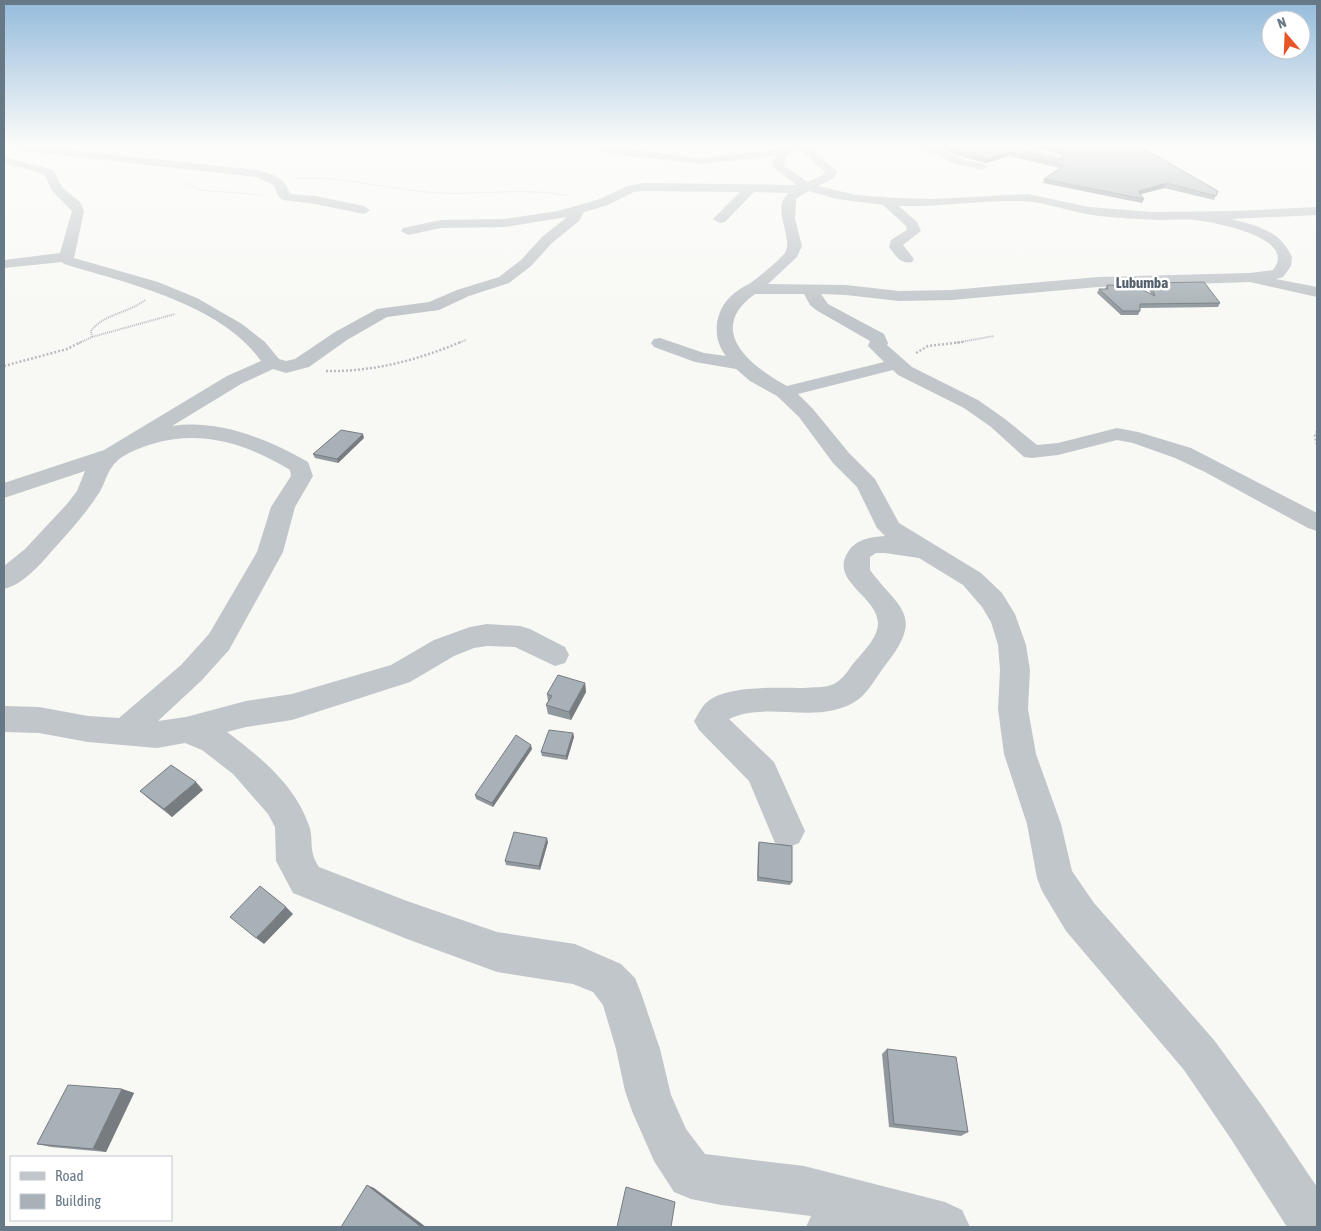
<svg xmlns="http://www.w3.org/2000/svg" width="1321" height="1231" font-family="'Asap Condensed',sans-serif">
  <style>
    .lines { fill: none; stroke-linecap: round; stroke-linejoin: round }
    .path-far2 { stroke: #b9bdc0; stroke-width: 1; stroke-dasharray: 1 1; stroke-linecap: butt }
    .path-far1 { stroke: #b9bdc0; stroke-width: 2; stroke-dasharray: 1 1; stroke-linecap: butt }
    .path { stroke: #b9bdc0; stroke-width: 2.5; stroke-dasharray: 2 2; stroke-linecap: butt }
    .minor { fill: #c1c6ca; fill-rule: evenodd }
    .wall { fill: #90989d }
    .shaded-wall { fill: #767c80 }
    .building { fill: #a8b1b7; stroke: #767c80 }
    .labels { text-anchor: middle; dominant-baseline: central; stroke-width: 5; stroke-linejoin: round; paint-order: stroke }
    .far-quarter-label { font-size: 15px; font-weight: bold; fill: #55616c; stroke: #fff }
  </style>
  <rect width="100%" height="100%" fill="#f8f8f5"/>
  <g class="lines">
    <g class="path-far2">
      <path d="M295,178C344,176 391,190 440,193C483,195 525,187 567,196"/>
      <path d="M190,182L188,185L200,190L263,195"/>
    </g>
    <g class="path-far1">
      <path d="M92,337L91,331C103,314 129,313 145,300"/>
      <path d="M79,343L92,337L175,314"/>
      <path d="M458,343L466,340"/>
      <path d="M955,343L994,336"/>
    </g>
    <g class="path">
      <path d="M916,353L928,346L963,342"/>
      <path d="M4,366L67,349L81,342"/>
      <path d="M326,371C374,372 417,360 461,342"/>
      <path d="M1317,431L1315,436L1317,445"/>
    </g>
    <g class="minor">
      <path d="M17,144L257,170C272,174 285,177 290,194L315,196L364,206L370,210L364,214L315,204L283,200L278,196L274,185L256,177L15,150L10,147L11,145Z"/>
      <path d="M591,144L701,158L782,149L790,144H805L837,171L834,178L818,186L856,195L897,198L934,199L1028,194L1089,207L1153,212L1235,211L1317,207V215L1230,219C1257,225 1280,231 1292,257L1291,266L1283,277L1276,279L1317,287V297L1250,282L1098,287L952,300L899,301L846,295L821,294L828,304L884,334L888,343L887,345L912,367L978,400L1005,419L1037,445L1058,443L1117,428L1138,432L1191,448L1317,513V531L1308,528L1205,472L1175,458L1133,443L1117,440L1058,455L1032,458L1024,457L991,427L964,408L898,375L893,370L798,394L813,409L849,453L875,479L899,523L981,573L1002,593L1015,614L1026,645L1030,670L1028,709L1036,754L1061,824L1072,871L1094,903L1214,1040L1263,1107L1317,1187V1227H1287L1231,1139L1184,1070L1066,931L1042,891L1037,878L1027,824L1004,754L998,709L1000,670L998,645L991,622L982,607L963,585L919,558L885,553H876L870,557V570C898,608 925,614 887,663C878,674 870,690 859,699C821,727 768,700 729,719L774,762L805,831L799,843L787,848L775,843L749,781L699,730L694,721C698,715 701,707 707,702C727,685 778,688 804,688C813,687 825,688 834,684C841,680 846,674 850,668C859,655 878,640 878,623C877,596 829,581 848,552C856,539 871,537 885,536L877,528L857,487L833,463L799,417L777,396L750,381L736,369L695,362L654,347L651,343L654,339L660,338L704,353L726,356C712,339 714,313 730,297C735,292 743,287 749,284C761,275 774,265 784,254C796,240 769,208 789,193L754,192L725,222L720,223L713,219L740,192L644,191L634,192L608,205L584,212L579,221L552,243L531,266L509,283L469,296L439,310L387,317L347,340L309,367L286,373L273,369L241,384L172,426C219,419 268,439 308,462L313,476L295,507L283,552L229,650L201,681L158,721L186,717L246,701L292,694L391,665L434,640L470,627L487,624L520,626L530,629L565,647L569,655L565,663L555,666L515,647L487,646L474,648L454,656L410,682L292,720L246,727L227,732C259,756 294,784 308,823C315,839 307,849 319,867L407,901L497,932L575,944L621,964L635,978L641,993L660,1049L671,1095L686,1129L705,1154L804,1166L945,1202L962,1210L970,1227H806L811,1216L721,1205L691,1199L674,1192L654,1161L632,1111L625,1091L616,1049L603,1005L593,992L573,984L497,972L407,939L293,893L276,861L275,827L268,814L233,774L202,750L185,743L157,748L88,742L39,733L4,732V706L39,707L88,716L119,718L181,665L209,634L257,552L271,507L291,476L290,470C247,444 202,429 152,444C140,448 128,452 118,460C105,472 106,484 97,496C84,516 67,534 51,552C39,566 22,585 4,589V566L25,549L67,504L77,491L85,471L4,498V483L104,450L227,376L261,361C221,304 127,283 64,264L62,262L4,268V260L60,253L72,211L53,192L44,174L4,163V157L53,170L62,187L80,202L84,211L74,258L158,282L197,298L242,324L265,342L279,359L286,361L295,359L335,332L377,309L429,302L457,290L499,277L521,260L542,237L567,217L505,227L441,228L408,235L401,231L403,228L441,220L505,219L558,211L600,199L627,186L644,183L797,185L775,169L772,163L776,156L701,164L614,154L591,148ZM798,148L825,172V174L808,182L784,166L786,157ZM808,191L837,199L883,205L906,226L907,230L891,240L889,247C895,255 901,265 912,262L914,259L903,245L921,231L917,222L899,206C940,207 980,200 1021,201C1048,202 1072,213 1099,216C1119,218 1139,219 1160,220C1171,220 1183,219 1194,220C1213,222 1299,237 1273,270L1249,273L1098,277L952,290L899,291L846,285L768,284L797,257L802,246L795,219L796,199ZM755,294H804L810,305L816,310L870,341L868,346L884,362L787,386C750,366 705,330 755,294Z"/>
      <path d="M908,144C933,144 937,149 958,158C967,161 977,162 986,165L988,167L982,170L950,162L938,155L909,146Z"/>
      <path d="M999,144H1016L1061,157L1063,159L1057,162L1000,146Z"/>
    </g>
  </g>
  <g class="wall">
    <path d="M928,144H1001L1058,160L1063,157L1062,155L1023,144H1136L1218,191L1214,200L1164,188L1141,194L1144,199L1142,203L1043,183L1044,179L1060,168L1008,156L986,163L959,156Z"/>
    <path d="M1150,283L1220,303L1218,307L1140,308V311L1138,315H1121L1097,293L1099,289H1105L1107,285L1151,294L1148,287Z"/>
    <path d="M364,438L338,463L315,458L313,454Z"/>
    <path d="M585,683L586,692L571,720L548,714L546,705L548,701L547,694Z"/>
    <path d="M573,733L574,737L567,760L542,756L541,752Z"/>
    <path d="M532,749L493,807L476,799L475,795Z"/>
    <path d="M203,790L172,817L149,799L140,791Z"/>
    <path d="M548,842L540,870L506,865L505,861Z"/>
    <path d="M759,842L792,882L790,885L757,881L758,846Z"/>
    <path d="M887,1049L968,1132L961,1136L889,1127L882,1054Z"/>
    <path d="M122,1089L134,1093L106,1152L51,1147L37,1144Z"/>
  </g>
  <g class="shaded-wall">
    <path d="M1009,152L1008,156L986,163L987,159Z"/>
    <path d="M1166,183L1164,188L1137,195L1138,191Z"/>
    <path d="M363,434L364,438L338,463L337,459Z"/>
    <path d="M585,683L586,692L571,720L569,712Z"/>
    <path d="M573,733L574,737L567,760L566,756Z"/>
    <path d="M531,745L532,749L493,807L492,803Z"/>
    <path d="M196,782L203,790L172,817L164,809Z"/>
    <path d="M547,838L548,842L540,870L539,866Z"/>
    <path d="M286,907L293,914L264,944L256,938Z"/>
    <path d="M122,1089L134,1093L106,1152L93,1149Z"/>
    <path d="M367,1185L374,1188L426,1227H419Z"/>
  </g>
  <g class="building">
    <path d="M939,144H1001L1058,160L1066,155L1063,151L1037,144H1136L1218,191L1216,196L1166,183L1138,191L1144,199L1044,179L1065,165L1009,152L987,159L960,152Z"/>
    <path d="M1204,282L1220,303L1140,304V311H1123L1099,289H1108L1107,285L1135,286L1155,296L1150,283Z"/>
    <path d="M341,430L363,434L337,459L313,454Z"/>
    <path d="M558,675L585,683L569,712L546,705L552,696L547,694Z"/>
    <path d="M549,730L573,733L566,756L541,752Z"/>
    <path d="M516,735L531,745L492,803L475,795Z"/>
    <path d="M171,765L196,782L164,809L140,791Z"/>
    <path d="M514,832L547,838L539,866L505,861Z"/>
    <path d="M759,842L792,846V882L758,877Z"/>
    <path d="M260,886L286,907L256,938L230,917Z"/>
    <path d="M887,1049L956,1057L968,1132L894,1124Z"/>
    <path d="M68,1085L122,1089L93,1149L37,1144Z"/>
    <path d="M367,1185L420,1226L419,1227H341Z"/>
    <path d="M626,1187L675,1202L671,1227H617Z"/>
  </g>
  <linearGradient id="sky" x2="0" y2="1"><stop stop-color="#95bbdc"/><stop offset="0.46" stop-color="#fcfcfa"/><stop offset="1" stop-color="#fcfcfa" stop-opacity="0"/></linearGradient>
  <rect width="1321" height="316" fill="url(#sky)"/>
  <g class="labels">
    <g class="far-quarter-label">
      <text x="1142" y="282">Lubumba</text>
    </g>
  </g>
  <rect width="1321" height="1231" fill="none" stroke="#677887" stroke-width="10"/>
  <rect x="10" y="1156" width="162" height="65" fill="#ffffff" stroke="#c2c9cf"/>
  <rect x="20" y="1172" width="25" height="8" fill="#c1c6ca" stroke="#c2c9cf"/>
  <text x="55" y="1181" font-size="15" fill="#677887">Road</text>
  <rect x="20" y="1194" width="25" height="15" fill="#a8b1b7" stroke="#c2c9cf"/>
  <text x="55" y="1206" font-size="15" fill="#677887">Building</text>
  <g transform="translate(1286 35) rotate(341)"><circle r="24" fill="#ffffff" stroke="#c2c9cf"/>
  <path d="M0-4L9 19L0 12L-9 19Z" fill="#e55528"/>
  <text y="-8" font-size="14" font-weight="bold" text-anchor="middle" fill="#677887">N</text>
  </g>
</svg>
